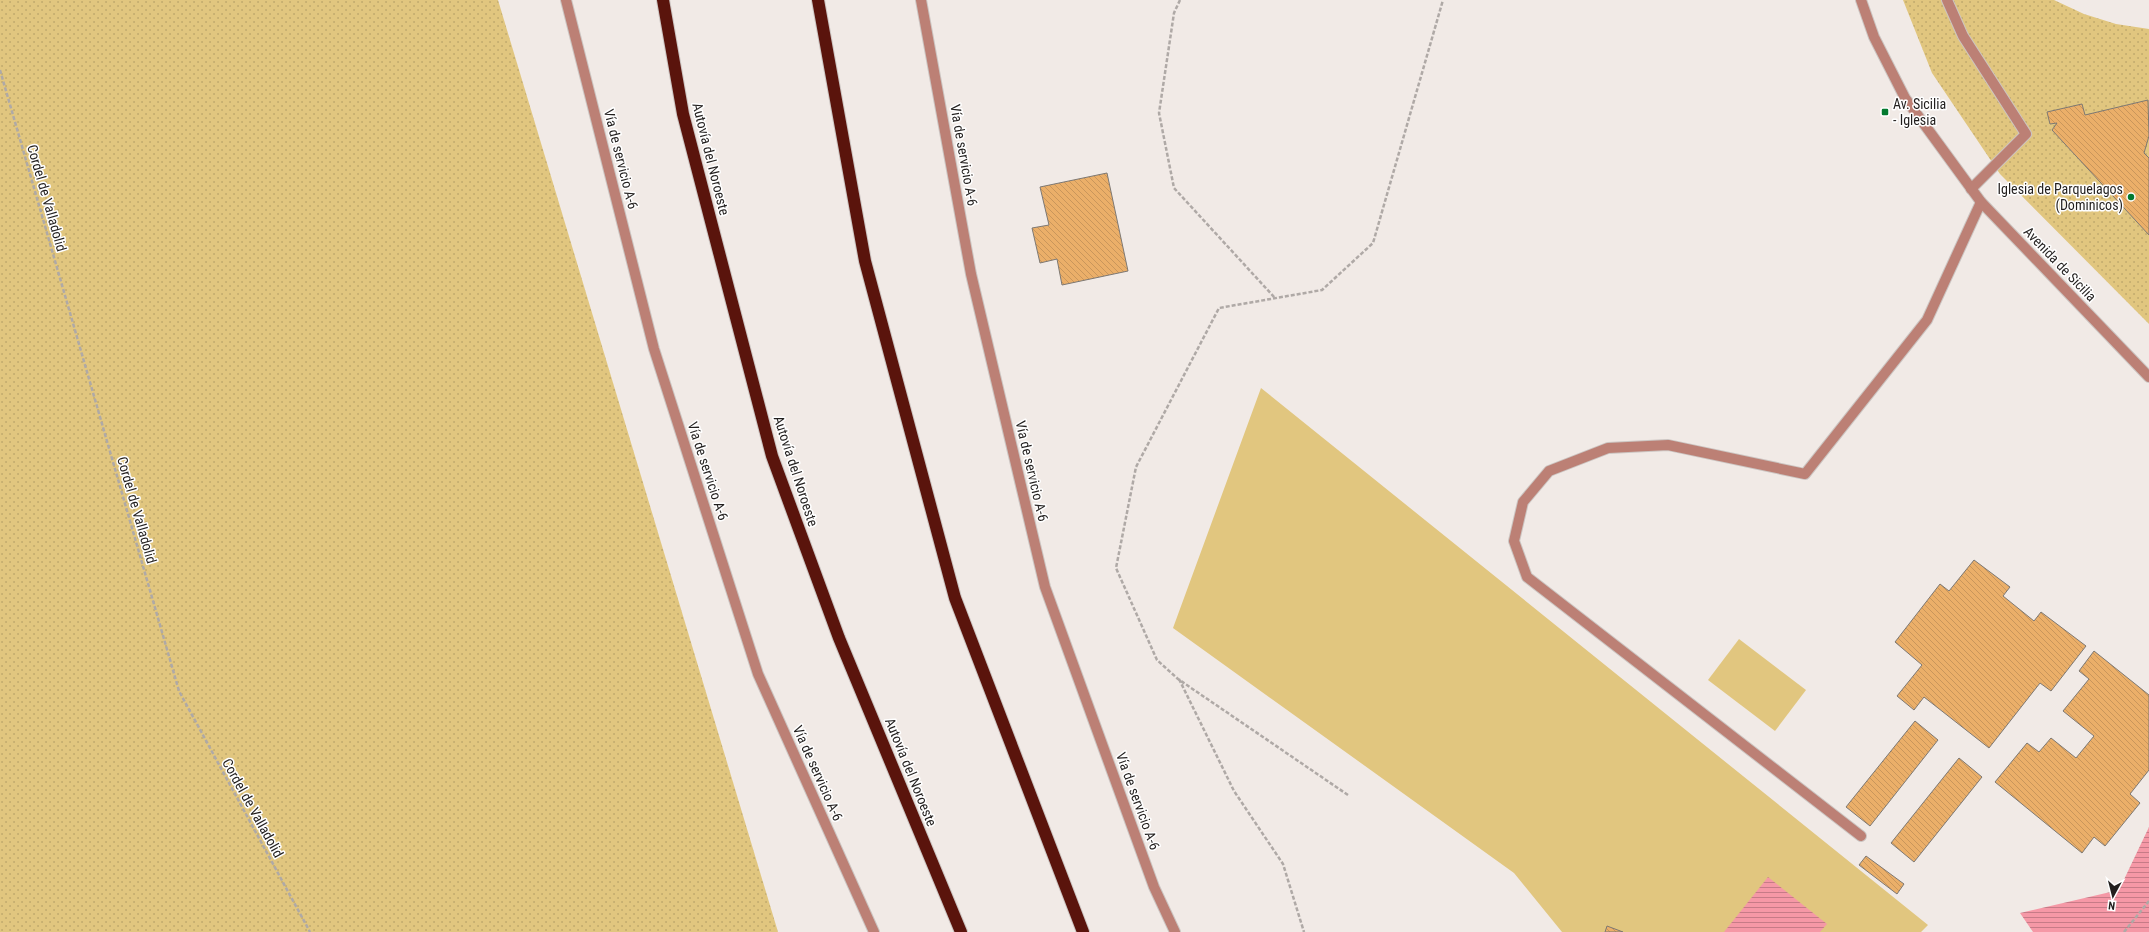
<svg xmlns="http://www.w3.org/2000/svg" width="2149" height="932" font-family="'Roboto Condensed',sans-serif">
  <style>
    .grass { fill: #e1c67f }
    .park { fill: url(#park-dots) }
    .water { fill: url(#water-rules) }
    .building { fill: url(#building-back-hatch); stroke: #7d7873 }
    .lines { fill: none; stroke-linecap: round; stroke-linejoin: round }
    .minor-casing { stroke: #ccc5c2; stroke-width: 12 }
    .highway-casing { stroke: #ccc5c2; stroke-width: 14 }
    .path { stroke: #afa9a6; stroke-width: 2.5; stroke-dasharray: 4 2; stroke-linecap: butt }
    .minor { stroke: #bc8075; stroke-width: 10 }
    .highway { stroke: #5a140c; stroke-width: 12 }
    .poi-dot { fill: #037a30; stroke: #fff; stroke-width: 1.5 }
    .labels { text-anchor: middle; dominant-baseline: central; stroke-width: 3; stroke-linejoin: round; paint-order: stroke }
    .poi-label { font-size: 14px; fill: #221f1e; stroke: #fff; text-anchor: start }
    .street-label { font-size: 14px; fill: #221f1e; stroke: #fff }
  </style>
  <defs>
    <pattern id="park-dots" width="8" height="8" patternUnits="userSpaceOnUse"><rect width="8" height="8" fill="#e1c67f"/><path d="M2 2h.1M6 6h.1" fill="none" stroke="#c1aa6d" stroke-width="1.8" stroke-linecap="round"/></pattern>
    <pattern id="water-rules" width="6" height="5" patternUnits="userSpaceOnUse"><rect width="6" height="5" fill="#f598a6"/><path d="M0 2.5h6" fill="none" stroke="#c67b87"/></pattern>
    <pattern id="building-back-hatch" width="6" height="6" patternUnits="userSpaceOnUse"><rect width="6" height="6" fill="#ebaf69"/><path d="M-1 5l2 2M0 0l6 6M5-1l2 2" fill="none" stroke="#c9965b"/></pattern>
  </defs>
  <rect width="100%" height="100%" fill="#f1eae6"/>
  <g class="grass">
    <path d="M1261,388L1928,925L1921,932H1562L1514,873L1173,628Z"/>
    <path d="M1739,639L1806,690L1775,731L1708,680Z"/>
  </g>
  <g class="park">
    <path d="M0,0H498L778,932H0Z"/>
    <path d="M1903,0H2054L2084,14L2116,24L2149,29V324L2000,174L1932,73Z"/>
  </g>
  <g class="water">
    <path d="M2149,827V932H2033L2020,913L2119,890Z"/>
    <path d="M1768,877L1827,924L1820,932H1724Z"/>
  </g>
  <g class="building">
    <path d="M2148,100L2149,136L2144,153L2149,158V235L2052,130L2057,123L2050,124L2047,112L2082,104L2085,115Z"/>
    <path d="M1107,173L1128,271L1062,285L1057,259L1040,263L1032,228L1049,225L1040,187Z"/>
    <path d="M1974,560L2010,587L2003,596L2034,621L2041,612L2086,646L2051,691L2040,683L1989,748L1924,697L1914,710L1897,696L1922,665L1895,642L1940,584L1949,591Z"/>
    <path d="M2094,651L2149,695V770L2130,794L2140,803L2105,846L2094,837L2082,853L1995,782L2027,743L2039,752L2051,738L2076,758L2094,736L2063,711L2089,679L2079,671Z"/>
    <path d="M1915,721L1938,740L1870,826L1846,807Z"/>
    <path d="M1959,758L1982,777L1914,862L1891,843Z"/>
    <path d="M1866,856L1904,884L1897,894L1859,865Z"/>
    <path d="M1607,926L1623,932H1605Z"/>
  </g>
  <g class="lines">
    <g class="minor-casing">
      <g id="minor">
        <path d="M566,0L654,349L758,674L874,932"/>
        <path d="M921,0L971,274L1045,587L1154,887L1175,932"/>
        <path d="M1861,0L1874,37L1905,98L1981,202L2149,377"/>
        <path d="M1947,0L1963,36L2026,134L1971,189"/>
        <path d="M1861,836L1527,577L1514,541L1523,502L1549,471L1608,448L1668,445L1805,474L1927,320L1981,202"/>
      </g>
    </g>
    <g class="highway-casing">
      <g id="highway">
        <path d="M663,0L683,114L772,456L839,638L961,932"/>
        <path d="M818,0L865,261L955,598L1083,932"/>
      </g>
    </g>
    <g class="path">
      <path d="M1180,0L1174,13L1159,113L1174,188L1275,298"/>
      <path d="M0,70L179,691L310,932"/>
      <path d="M1179,679L1234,791L1283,864L1304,932"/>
      <path d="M1348,795L1178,679L1157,660L1116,568L1136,467L1219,308L1322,290L1373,243L1443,0"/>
      <path d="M2124,932L2149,901"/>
    </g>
    <use href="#minor" class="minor"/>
    <use href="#highway" class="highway"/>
  </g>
  <g class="poi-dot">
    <rect x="1881" y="108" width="8" height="8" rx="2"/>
    <circle cx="2131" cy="197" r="4"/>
  </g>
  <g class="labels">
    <g class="poi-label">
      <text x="1893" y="104">Av. Sicilia<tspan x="1893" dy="16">- Iglesia</tspan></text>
      <text x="2123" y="189" text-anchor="end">Iglesia de Parquelagos<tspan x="2123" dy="16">(Dominicos)</tspan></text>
    </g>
    <g class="street-label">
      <text transform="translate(964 155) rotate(80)">Vía de servicio A-6</text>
      <text transform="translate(621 159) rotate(76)">Vía de servicio A-6</text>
      <text transform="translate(711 159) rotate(76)">Autovía del Noroeste</text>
      <text transform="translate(47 198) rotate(74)">Cordel de Valladolid</text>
      <text transform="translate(2060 264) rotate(46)">Avenida de Sicilia</text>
      <text transform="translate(708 471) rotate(72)">Vía de servicio A-6</text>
      <text transform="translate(796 471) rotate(72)">Autovía del Noroeste</text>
      <text transform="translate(1032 471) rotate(77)">Vía de servicio A-6</text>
      <text transform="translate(137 510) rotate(74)">Cordel de Valladolid</text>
      <text transform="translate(911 772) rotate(68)">Autovía del Noroeste</text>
      <text transform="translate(818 773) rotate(66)">Vía de servicio A-6</text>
      <text transform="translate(1138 801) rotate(70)">Vía de servicio A-6</text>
      <text transform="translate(253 808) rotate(61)">Cordel de Valladolid</text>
    </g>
  </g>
  <g transform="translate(2113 896) rotate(187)" stroke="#ffffff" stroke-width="3" paint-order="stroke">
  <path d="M0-3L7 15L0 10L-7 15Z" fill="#221f1e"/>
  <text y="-6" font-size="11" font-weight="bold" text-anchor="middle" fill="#221f1e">N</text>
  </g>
</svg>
